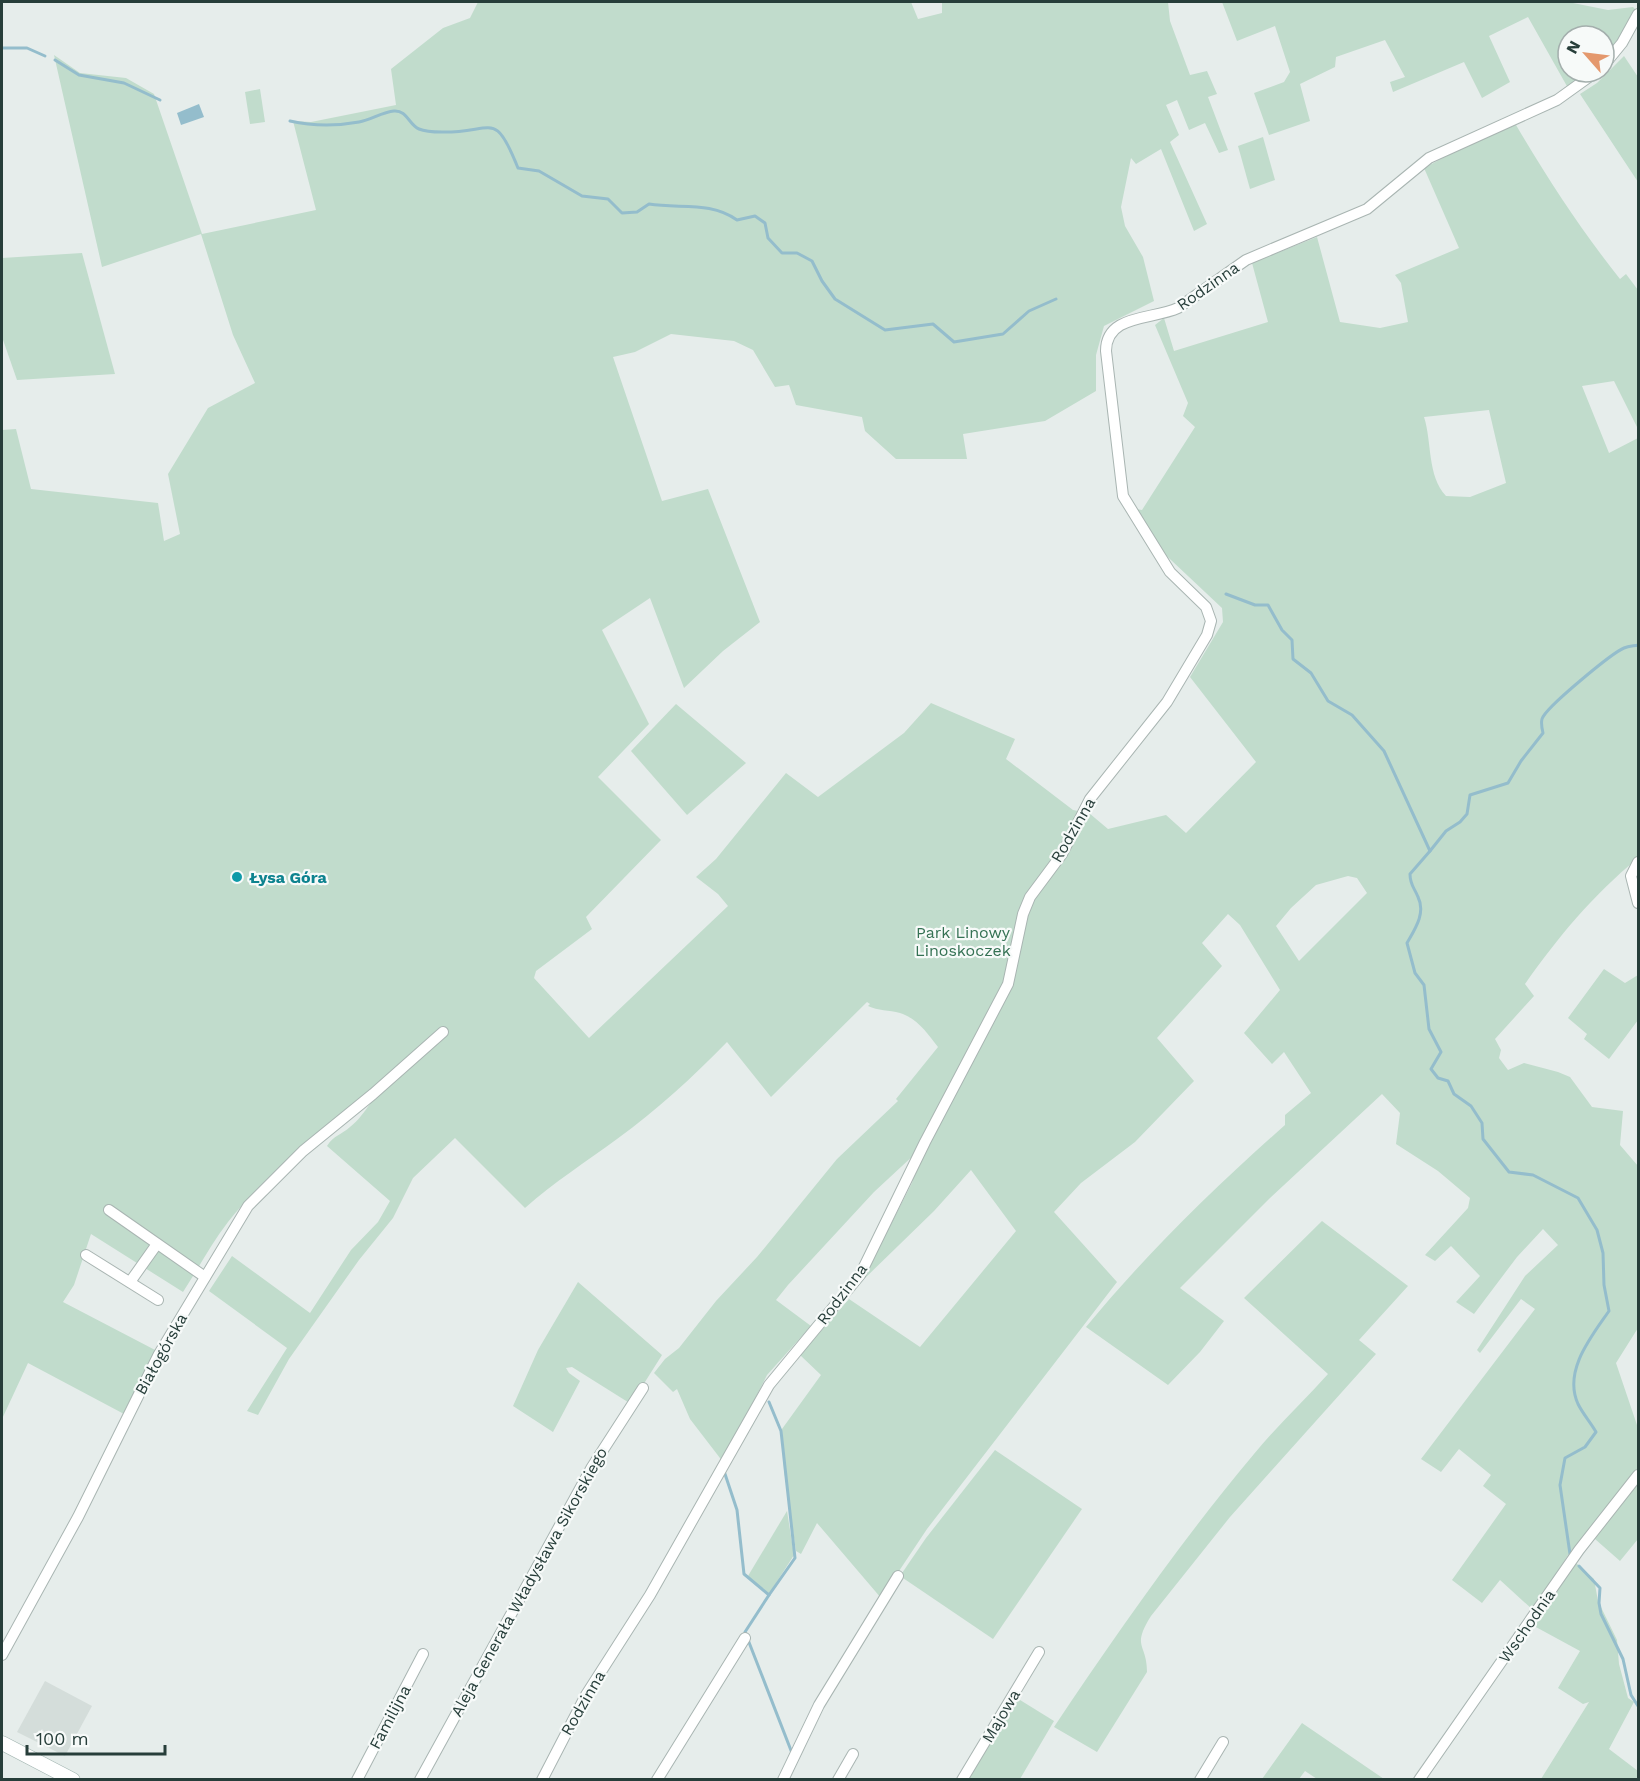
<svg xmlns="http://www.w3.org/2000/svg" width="1640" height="1781" font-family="'Work Sans',sans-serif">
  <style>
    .built { fill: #d4ddda }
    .green { fill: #c1dccc; fill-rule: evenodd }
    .water { fill: #94bdcc }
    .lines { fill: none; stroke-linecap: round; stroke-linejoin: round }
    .stream { stroke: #94bdcc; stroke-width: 3 }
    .street-casing { stroke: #a9b5b2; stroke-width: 12 }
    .secondary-casing { stroke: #a2b5b1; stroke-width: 15 }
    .street { stroke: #fff; stroke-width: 10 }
    .secondary { stroke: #fff; stroke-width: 14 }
    .culture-dot { fill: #0f9aa8; stroke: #f7faf9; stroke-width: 2 }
    .labels { text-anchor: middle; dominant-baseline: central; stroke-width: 4.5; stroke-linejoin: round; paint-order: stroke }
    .street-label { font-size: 16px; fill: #273e3a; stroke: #f7faf9 }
    .culture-label { font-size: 16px; font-weight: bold; fill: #0d838f; stroke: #f7faf9; text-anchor: start }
    .park-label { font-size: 16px; fill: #347153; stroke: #f7faf9 }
  </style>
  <rect width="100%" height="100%" fill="#e6edeb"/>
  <path class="built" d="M45,1681L92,1706L65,1756L17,1732Z"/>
  <g class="green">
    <path d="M478,2H911L918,19L942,13V2H1168L1170,21L1190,75L1207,71L1217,94L1208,97L1228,150L1219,153L1205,123L1189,130L1177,100L1166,105L1179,135L1170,142L1207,224L1194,231L1161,149L1136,164L1131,158L1121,207L1125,226L1143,257L1154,301L1104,326L1096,355V391L1045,421L963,434L967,459H896L865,431L862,417L796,405L789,385L775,387L753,350L734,341L671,334L635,352L613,357L662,501L708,489L760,622L723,651L684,688L650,598L602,630L649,724L598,777L661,840L586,917L592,929L536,971L534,978L589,1038L728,906L718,894L696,877L716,859L786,773L818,797L904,733L931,703L1015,739L1006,759L1073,810L1089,813L1108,829L1166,815L1186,833L1256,762L1190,677L1223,622L1222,608L1155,545L1136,509L1142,510L1195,427L1183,416L1188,403L1155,325L1164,318L1174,351L1268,322L1252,263L1317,237L1340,322L1380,328L1408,322L1401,283L1395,275L1459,248L1424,168L1473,142L1516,125C1548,179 1581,230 1620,279L1626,274L1638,290V429L1614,381L1582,386L1609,453L1638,438V858C1592,896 1559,936 1525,984L1534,996L1495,1039L1501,1050L1499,1058L1508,1070L1524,1063L1558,1072L1570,1077L1592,1107L1623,1111L1620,1145L1638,1166V1328L1616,1363L1638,1428V1468L1615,1497L1638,1480V1539L1620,1561L1587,1532L1568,1555L1533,1610L1500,1580L1482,1603L1452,1580L1506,1504L1483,1486L1491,1475L1459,1449L1441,1472L1421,1459L1535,1309L1521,1299L1480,1353L1477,1350L1525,1276L1558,1245L1543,1229L1517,1257L1474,1314L1456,1302L1480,1276L1451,1246L1435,1261L1425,1255L1468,1208L1470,1198L1438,1171L1396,1144L1400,1113L1382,1094L1270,1198L1180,1288L1224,1321L1200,1352L1168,1385L1086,1327C1147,1253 1214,1188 1285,1125V1115L1311,1093L1284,1052L1272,1064L1244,1033L1280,990L1240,925L1228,914L1202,943L1222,966L1157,1038L1194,1081L1135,1142L1081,1183L1054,1212L1117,1282L927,1529L881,1598L817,1523L801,1554L796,1551L784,1470L782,1429L821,1375L800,1355L849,1299L920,1347L1016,1231L971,1170L934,1211L862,1281L912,1183L915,1172L916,1153L874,1192L788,1285L776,1300L811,1326L767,1375L723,1462L690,1419L677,1389L673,1392L654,1373L665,1359L679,1348L716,1301L757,1257L837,1159L898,1101L896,1099L938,1047C927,1033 918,1019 900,1013C889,1010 878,1011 868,1006L870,1004L867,1002L771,1097L727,1042C693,1077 657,1110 617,1139C586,1162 554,1182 525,1208L455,1138L413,1178L393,1218L359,1260L289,1359L258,1415L247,1411L287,1348L209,1291L232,1256L310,1313L351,1250L378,1222L390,1201L327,1146C334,1135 341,1135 350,1127C358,1121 364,1112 370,1104L363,1098C314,1135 266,1174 228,1222C211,1244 198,1269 183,1292L91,1234L74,1285L63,1302L157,1351L124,1414L28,1363L2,1419V430L16,429L31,489L158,503L164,541L180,534L168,474L208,408L255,383L233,335L201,234L102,267L54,55L80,73L126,78L154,94L202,234L316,210L293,121L311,122L396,105L391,69L443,28L470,18ZM1489,410L1506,483L1470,497L1446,496C1427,476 1432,441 1424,417ZM1348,876L1357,878L1367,893L1299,961L1276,926L1291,908L1316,885Z"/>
    <path d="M1222,2H1568L1608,10L1633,7L1637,11L1604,59V36H1568V72H1591L1568,88L1528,17L1489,36L1510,82L1482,98L1464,62L1393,92L1390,82L1405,77L1385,40L1336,57L1335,67L1300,84L1310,121L1269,135L1254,93L1284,82L1290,72L1275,26L1237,41Z"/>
    <path d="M1624,56L1638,77V182L1580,94L1597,83Z"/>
    <path d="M260,89L265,122L250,124L245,92Z"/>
    <path d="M1263,137L1275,180L1250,189L1238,146Z"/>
    <path d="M82,253L115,374L17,380L2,337V258Z"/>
    <path d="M676,704L746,763L687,815L631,751Z"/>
    <path d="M1604,969L1625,983L1638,975V1020L1609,1059L1584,1039L1587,1034L1568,1018Z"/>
    <path d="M1322,1221L1408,1286L1359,1340L1376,1354L1230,1517L1151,1616C1131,1648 1147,1643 1147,1672L1097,1752L1054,1727C1117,1633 1181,1541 1254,1454C1277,1426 1304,1401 1328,1374L1244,1298Z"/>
    <path d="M578,1282L662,1355L631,1404L572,1367L566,1368L569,1373L580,1381L553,1432L513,1406L538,1350Z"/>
    <path d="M995,1450L1082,1509L993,1639L900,1576L926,1538Z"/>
    <path d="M787,1511L794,1555L769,1594L748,1576Z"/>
    <path d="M1576,1563L1594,1579L1598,1601L1617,1640L1619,1664L1628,1698L1634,1702L1609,1749L1638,1771V1779H1541L1589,1702L1583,1704L1558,1688L1580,1651L1534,1626Z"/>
    <path d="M1015,1697L1054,1721L1020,1779L965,1780Z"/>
    <path d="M1302,1723L1384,1779H1317L1305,1771L1299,1779H1262Z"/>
  </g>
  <path class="water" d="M199,104L204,117L181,125L177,113Z"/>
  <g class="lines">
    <g class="stream">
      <path d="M2,48H27L45,56"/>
      <path d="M55,60L79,75L124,83L160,100"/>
      <path d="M290,121C312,126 337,126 359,122C371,120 382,112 394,111C407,110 409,125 419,129C426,132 434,132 442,132C494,133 494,108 518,168L539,171L582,196L608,199L622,213L637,212L649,204C680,209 711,201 737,220L755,216L765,223L768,238L782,253H797L812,261L822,281L835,299L885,330L933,324L954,342L1003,334L1029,311L1056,299"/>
      <path d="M1226,594L1255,605H1268L1282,630L1292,640L1293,659L1311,673L1328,701L1352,715L1384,751L1430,851L1410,874C1410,885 1414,887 1418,897C1426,913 1415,929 1407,943L1415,973L1424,985L1429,1029L1441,1052L1431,1069L1438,1078L1448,1081L1454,1094L1471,1106L1482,1123L1483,1139L1509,1172L1533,1175L1578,1198L1597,1230L1603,1253L1604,1285L1609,1311C1591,1337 1563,1371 1578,1404C1583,1414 1591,1423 1596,1432L1585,1447L1565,1458L1560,1485L1570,1554"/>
      <path d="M1430,851L1446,831L1460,822L1467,814L1470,795L1508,783L1521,761L1543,733C1542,729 1541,723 1542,719C1545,708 1612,653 1624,648C1629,646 1634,646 1638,645"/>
      <path d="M724,1471L737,1510L744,1574L769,1595L745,1632L792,1753"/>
      <path d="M1579,1566L1600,1588L1599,1603L1601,1614L1623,1659L1631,1695L1638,1706"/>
      <path d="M769,1595L795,1558L781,1431L769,1402"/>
    </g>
    <g class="street-casing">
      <g id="street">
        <path d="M1604,65L1622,43L1638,14"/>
        <path d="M1638,862L1631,876L1638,903"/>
        <path d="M109,1210L205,1277"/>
        <path d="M86,1255L158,1300"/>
        <path d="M130,1282L157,1244"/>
        <path d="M2,1655L78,1517L159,1354L248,1206L303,1151L373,1094L443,1032"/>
        <path d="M357,1780L423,1654"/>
        <path d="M420,1780L592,1467L643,1388"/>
        <path d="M542,1780L586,1695L650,1595L769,1385L860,1275L925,1142L1008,984L1023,914L1030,897L1062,854L1090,799L1167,702L1207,635L1211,621L1206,607L1170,572L1123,496L1106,351C1106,314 1152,320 1178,308L1246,260L1367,209L1429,158L1557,100L1596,72"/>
        <path d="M657,1780L745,1638"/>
        <path d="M783,1780L819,1705L898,1576"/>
        <path d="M838,1780L853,1754"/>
        <path d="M962,1780L1039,1652"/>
        <path d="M1200,1780L1223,1742"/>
        <path d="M1419,1780L1579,1550L1638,1475"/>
      </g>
    </g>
    <g class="secondary-casing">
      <path id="secondary" d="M2,1743L73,1780"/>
    </g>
    <use href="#street" class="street"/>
    <use href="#secondary" class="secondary"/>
  </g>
  <circle class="culture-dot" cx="237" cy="877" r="6"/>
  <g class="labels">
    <g class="street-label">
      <text transform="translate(1208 286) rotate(-35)">Rodzinna</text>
      <text transform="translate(1073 830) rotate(-60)">Rodzinna</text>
      <text transform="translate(842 1294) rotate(-53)">Rodzinna</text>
      <text transform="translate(161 1354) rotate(-61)">Białogórska</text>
      <text transform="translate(529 1582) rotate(-61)">Aleja Generała Władysława Sikorskiego</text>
      <text transform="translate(1527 1626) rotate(-55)">Wschodnia</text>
      <text transform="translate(583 1703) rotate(-60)">Rodzinna</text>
      <text transform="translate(1001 1716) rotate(-59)">Majowa</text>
      <text transform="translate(390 1717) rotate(-62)">Familijna</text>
    </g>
    <g class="culture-label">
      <text x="249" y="877">Łysa Góra</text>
    </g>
    <g class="park-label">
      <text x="963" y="932">Park Linowy<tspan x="963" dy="18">Linoskoczek</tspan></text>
    </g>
  </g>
  <rect width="1640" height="1781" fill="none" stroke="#273e3a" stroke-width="6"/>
  <g transform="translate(1586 54) rotate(298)"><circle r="28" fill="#f7faf9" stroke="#a4afad" stroke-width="1.5"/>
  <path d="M0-4.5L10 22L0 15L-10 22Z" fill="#e4986d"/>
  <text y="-9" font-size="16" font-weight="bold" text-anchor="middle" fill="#273e3a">N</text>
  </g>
  <path d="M27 1745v9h138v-9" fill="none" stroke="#273e3a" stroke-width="3"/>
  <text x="36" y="1745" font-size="18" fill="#273e3a" stroke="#f7faf9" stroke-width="4.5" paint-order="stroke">100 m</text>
</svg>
